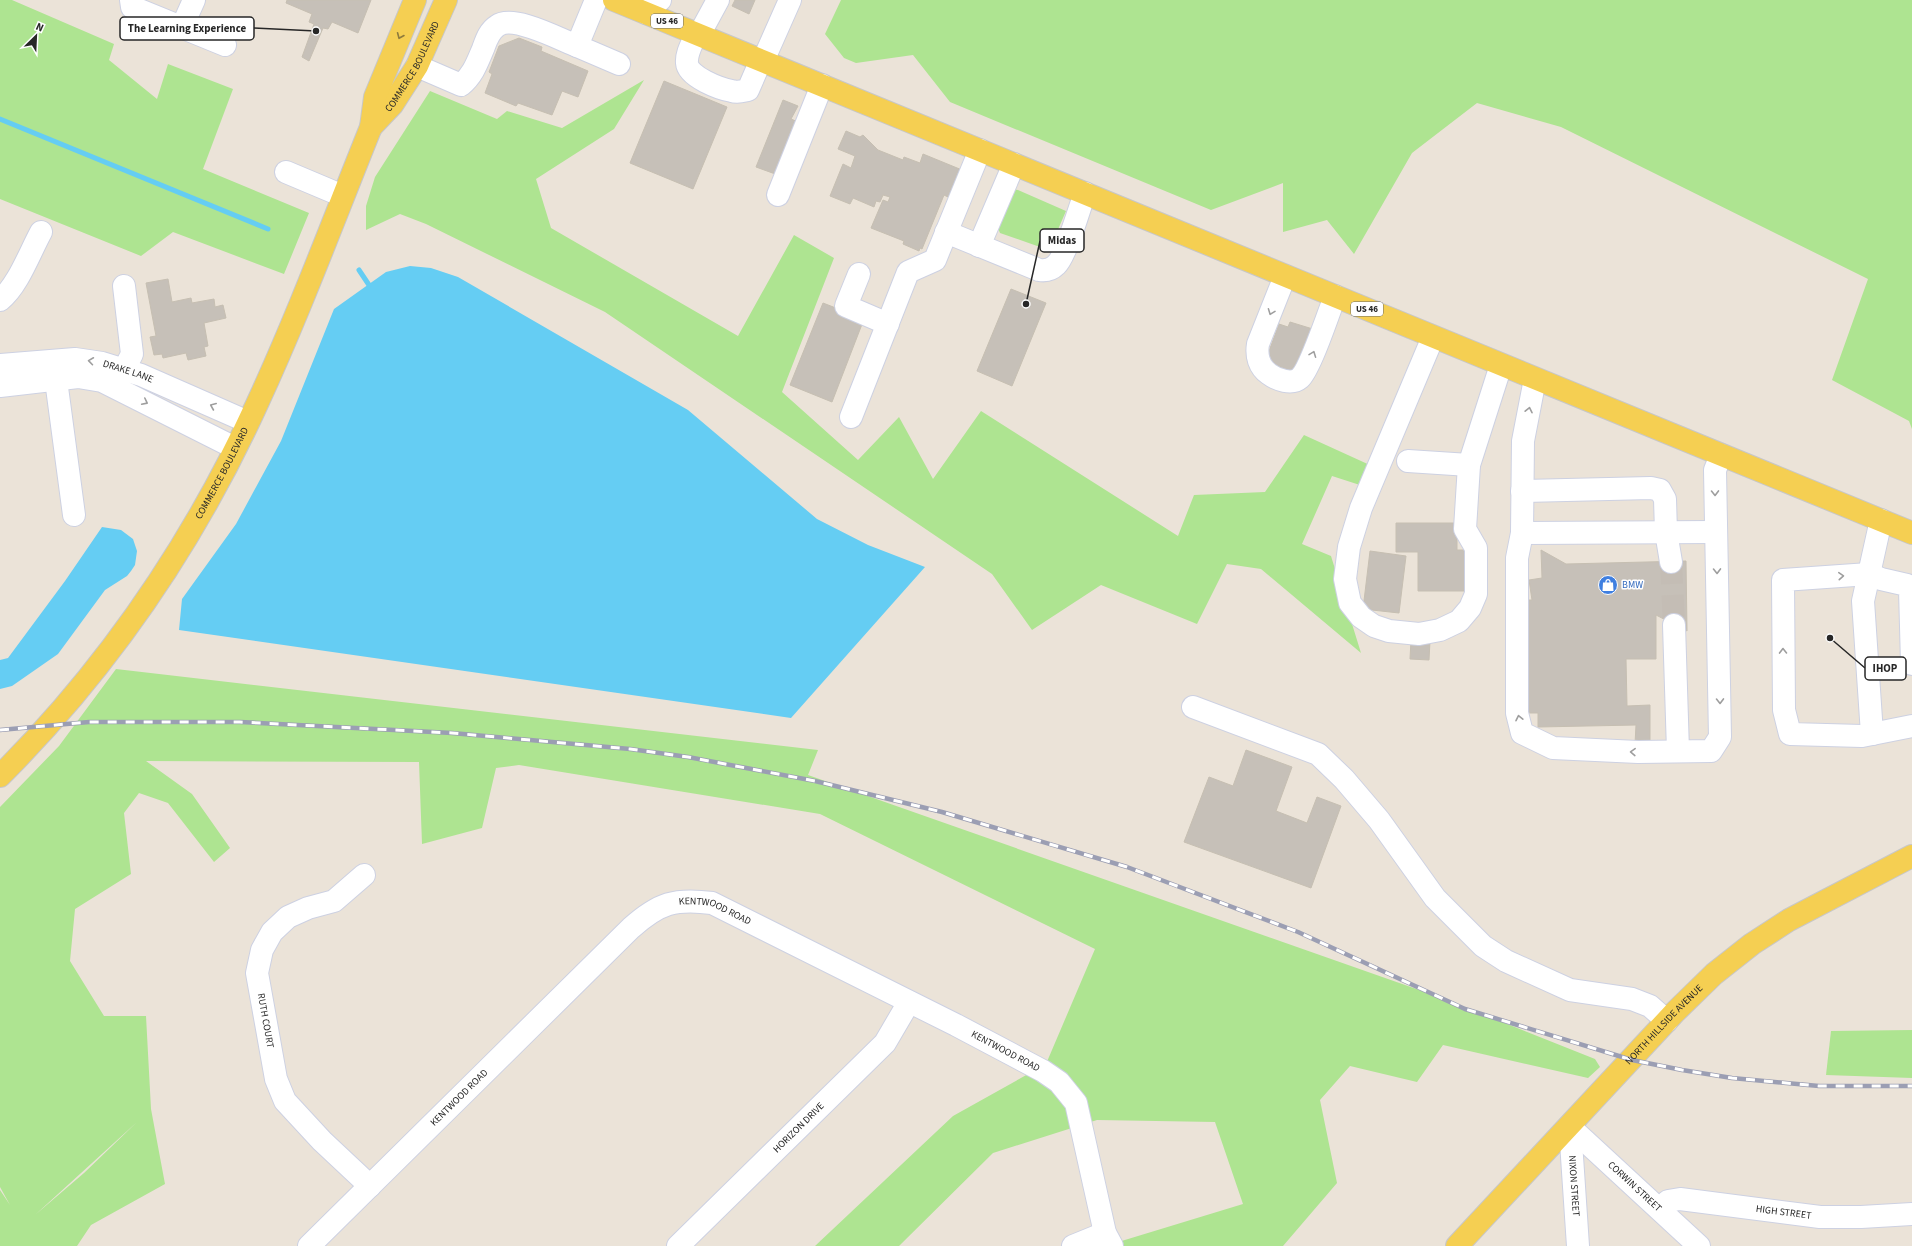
<svg xmlns="http://www.w3.org/2000/svg" width="1912" height="1246" font-family="'Source Sans 3',sans-serif">
  <style>
    .green { fill: #aee491; fill-rule: evenodd }
    .water { fill: #65cdf3 }
    .lines { fill: none; stroke-linecap: round; stroke-linejoin: round }
    .stream { stroke: #65cdf3; stroke-width: 5 }
    .building { fill: #c6c0b8; stroke: #c6bfb2 }
    .minor-tunnel { stroke: #c4bdb5; stroke-width: 22; stroke-dasharray: 22 11; stroke-linecap: butt }
    .minor-casing { stroke: #cdd1e2; stroke-width: 24 }
    .major-casing { stroke: #c7c7c7; stroke-width: 24 }
    .minor { stroke: #fff; stroke-width: 22 }
    .major { stroke: #f5cf52; stroke-width: 22 }
    .rail-casing { stroke: #9b9eb3; stroke-width: 4.5 }
    .rail { stroke: #fff; stroke-width: 3; stroke-dasharray: 9; stroke-linecap: butt }
    .oneway { stroke: #8e7b3c }
    .oneway2 { stroke: #9e9e9e }
    .labels { text-anchor: middle; dominant-baseline: central; stroke-width: 3; stroke-linejoin: round; paint-order: stroke }
    .shield { fill: #fff; stroke: #686868; stroke-width: 1 }
    .shield-label { font-size: 9px; font-weight: bold; fill: #272727 }
    .street-label { font-size: 10px; fill: #272727; stroke: #fff }
    .shop-label { font-size: 10px; fill: #366cbe; stroke: #fff; text-anchor: start }
    .leader { fill: none; stroke: #272727; stroke-width: 1.5 }
    .callout-dot { fill: #272727; stroke: #fff; stroke-width: 1.5 }
    .callout { fill: #fff; stroke: #272727; stroke-width: 1.5 }
    .callout-label { font-size: 11px; text-anchor: middle; font-weight: bold; fill: #272727 }
  </style>
  <rect width="100%" height="100%" fill="#ebe3d8"/>
  <g class="green">
    <path d="M0,0H12L114,44L109,60L157,99L168,64L233,89L203,169L309,213L284,274L173,232L141,256L0,199Z"/>
    <path d="M841,0H1912V429L1909,421L1832,380L1868,279L1561,127L1477,103L1412,153L1354,254L1327,220L1283,232V183L1211,210L950,102L913,55L856,63L844,58L825,34Z"/>
    <path d="M644,80L614,129L536,179L551,228L738,336L794,235L834,258L782,392L858,460L899,417L933,479L981,411L1178,536L1194,495L1265,492L1304,435L1372,466L1363,486L1332,476L1302,544L1331,556L1361,653L1261,569L1227,564L1197,624L1101,585L1032,630L992,574L605,312L426,224L400,214L366,230V206L375,177L430,91L497,119L507,111L562,128Z"/>
    <path d="M1011,189L1018,190L1066,211L1053,241H1045L1040,247L1000,233L997,226Z"/>
    <path d="M116,669L818,750L808,775L1442,998L1595,1059L1600,1067L1588,1078L1443,1045L1417,1082L1350,1066L1320,1100L1337,1183L1283,1246H1118L1115,1243L1243,1204L1215,1122L1097,1120L993,1153L899,1246H815L953,1116L1046,1064L1095,949L820,814L519,765L496,768L482,828L422,844L419,762L146,761L192,794L230,848L214,862L168,803L139,793L124,813L131,874L75,909L70,961L104,1016H146L151,1109L165,1184L91,1225L77,1246H0V1190L10,1205L0,1187V807L59,746ZM137,1122L84,1173L35,1215Z"/>
    <path d="M1912,1030V1078L1826,1075L1831,1031Z"/>
  </g>
  <g class="water">
    <path d="M410,266L431,268L458,277L688,410L817,519L868,545L925,567L791,718L179,630L182,599L236,524L281,441L334,309L386,272Z"/>
    <path d="M102,527L121,530L133,539L137,551L135,565L131,571L127,576L105,590L58,654L12,686L0,689V660L8,658L65,581Z"/>
  </g>
  <g class="lines">
    <g class="stream">
      <path d="M0,119L268,229"/>
      <path d="M359,270L369,285"/>
    </g>
  </g>
  <g class="building">
    <path d="M287,0H371L358,33L332,22L328,29L323,28L309,61L302,57L314,24L309,22L312,14L286,3Z"/>
    <path d="M735,0H755L749,14L732,6Z"/>
    <path d="M519,38L542,47L541,51L588,71L578,97L562,91L552,115L518,103L516,106L485,93L492,74L489,72L499,46Z"/>
    <path d="M664,81L727,107L693,189L630,163Z"/>
    <path d="M783,100L798,106L791,119L798,122L778,175L756,167Z"/>
    <path d="M846,131L860,137L863,135L878,150L903,160L904,157L920,163L923,154L962,170L950,198L944,195L922,249L920,248L919,251L903,244L904,241L871,228L883,200L888,202L890,197L883,195L880,202L876,201L874,207L853,198L850,204L830,196L843,164L851,168L855,156L838,149Z"/>
    <path d="M168,279L172,302L191,298L192,303L214,299L215,307L223,305L226,318L204,323L208,346L204,347L206,356L188,360L186,353L163,358L162,354L154,355L150,337L156,336L146,283Z"/>
    <path d="M1011,289L1046,303L1012,386L977,371Z"/>
    <path d="M823,303L864,319L832,402L790,385Z"/>
    <path d="M1290,322L1316,330L1300,367L1291,371L1272,364L1268,354L1279,324L1288,327Z"/>
    <path d="M1396,523H1457V550H1467L1468,591H1418V552H1396Z"/>
    <path d="M1541,550L1566,564L1686,561L1687,631L1656,615V659H1626L1627,706L1650,705V745L1635,744L1636,725L1538,727V713H1527L1523,600H1532L1529,580L1542,578Z"/>
    <path d="M1370,551L1406,556L1399,613L1363,609Z"/>
    <path d="M1411,640L1430,641L1429,660L1410,659Z"/>
    <path d="M1246,750L1292,767L1276,811L1307,823L1317,797L1341,806L1311,888L1184,842L1209,777L1233,786Z"/>
  </g>
  <g class="lines">
    <path class="minor-tunnel" d="M1671,562L1674,625"/>
    <g class="minor-casing">
      <g id="minor">
        <path d="M131,0L132,7L225,45"/>
        <path d="M596,0L577,46L619,64"/>
        <path d="M646,13L660,0"/>
        <path d="M182,27L194,0"/>
        <path d="M696,34C693,42 686,53 687,63C688,77 720,89 732,91C738,93 743,91 748,90L761,60"/>
        <path d="M699,35L718,0"/>
        <path d="M763,61L790,0"/>
        <path d="M417,66L461,85C473,75 477,63 483,49C486,41 489,31 497,26C513,14 559,39 577,46"/>
        <path d="M286,172L343,196"/>
        <path d="M778,195L822,85"/>
        <path d="M946,232L1039,270C1045,271 1051,270 1056,265C1066,256 1079,209 1085,193"/>
        <path d="M979,246L1014,164"/>
        <path d="M859,274L846,306L888,324"/>
        <path d="M1285,276L1258,344C1256,356 1259,367 1269,374C1277,380 1292,385 1300,378C1310,369 1329,312 1335,296"/>
        <path d="M0,300C18,286 30,252 41,232"/>
        <path d="M1433,337L1361,508L1349,547L1345,579L1350,603L1361,617L1374,626L1389,631L1419,634L1440,630L1459,621L1470,608L1476,594V548L1465,529L1469,465L1501,365"/>
        <path id="s1" d="M0,365L75,359L102,363L141,375L248,422"/>
        <path d="M54,365L74,515"/>
        <path d="M1535,379L1523,441L1522,533L1716,532"/>
        <path d="M118,382L132,354L124,286"/>
        <path d="M0,386L78,377L102,381L235,448"/>
        <path d="M851,417L908,272L935,260L980,150"/>
        <path d="M1408,461L1469,465"/>
        <path d="M1522,491L1651,488L1660,490L1665,499L1666,532L1671,562"/>
        <path d="M1522,533L1517,558V713L1522,733L1553,748L1638,752L1711,751L1720,737L1715,470L1721,455"/>
        <path d="M1674,625L1678,751"/>
        <path d="M1912,664L1910,589L1907,585L1881,579L1869,574L1783,580L1784,710L1790,734L1862,736L1912,726"/>
        <path d="M1193,707L1318,754L1344,779L1379,820L1435,898L1483,946L1506,961L1570,990L1632,999L1650,1006L1667,1021"/>
        <path d="M1872,734L1863,601L1881,520"/>
        <path id="s2" d="M364,875L334,901L308,908L288,917L272,932L262,950L257,973L276,1079L285,1101L322,1141L370,1186"/>
        <path id="s3" d="M1570,1127L1699,1246"/>
        <path id="s4" d="M1570,1127L1578,1246"/>
        <path id="s5" d="M1660,1209L1668,1201L1680,1199L1820,1217H1861L1912,1214"/>
        <path id="s6" d="M309,1246L631,928C659,903 675,898 712,903L956,1025L1043,1071L1059,1082L1076,1103L1105,1233L1112,1246"/>
        <path id="s7" d="M678,1246L885,1043L909,1002"/>
        <path d="M1073,1246L1105,1233"/>
      </g>
    </g>
    <g class="major-casing">
      <g id="major">
        <path d="M614,0L1912,533"/>
        <path id="s8" d="M371,127L392,105L417,66L446,0"/>
        <path id="s9" d="M0,776C107,669 194,542 257,404C299,313 334,219 371,127L375,97L415,0"/>
        <path id="s10" d="M1457,1246L1674,1013L1714,974L1752,944L1789,920L1912,856"/>
      </g>
    </g>
    <use href="#minor" class="minor"/>
    <use href="#major" class="major"/>
    <g class="rail-casing">
      <path id="rail" d="M0,730L89,722H240L452,733L630,749L688,757L815,781L942,812L1127,867L1298,932L1465,1009L1632,1060L1682,1070L1732,1078L1819,1086H1912"/>
    </g>
    <use href="#rail" class="rail"/>
  </g>
  <defs><path id="oneway-chevron" d="M-2-3.5L2.5 0L-2 3.5" fill="none" stroke-width="1.6" stroke-linecap="round" stroke-linejoin="round"/></defs>
  <use class="oneway" href="#oneway-chevron" transform="translate(400 36) rotate(113)"/>
  <g class="oneway2">
    <use href="#oneway-chevron" transform="translate(1271 312) rotate(111)"/>
    <use href="#oneway-chevron" transform="translate(1313 354) rotate(-69)"/>
    <use href="#oneway-chevron" transform="translate(91 361) rotate(-172)"/>
    <use href="#oneway-chevron" transform="translate(145 402) rotate(27)"/>
    <use href="#oneway-chevron" transform="translate(213 406) rotate(-157)"/>
    <use href="#oneway-chevron" transform="translate(1529 410) rotate(-78)"/>
    <use href="#oneway-chevron" transform="translate(1715 493) rotate(89)"/>
    <use href="#oneway-chevron" transform="translate(1717 571) rotate(89)"/>
    <use href="#oneway-chevron" transform="translate(1841 576) rotate(-4)"/>
    <use href="#oneway-chevron" transform="translate(1783 651) rotate(-91)"/>
    <use href="#oneway-chevron" transform="translate(1720 701) rotate(89)"/>
    <use href="#oneway-chevron" transform="translate(1519 718) rotate(-102)"/>
    <use href="#oneway-chevron" transform="translate(1633 752) rotate(-178)"/>
  </g>
  <defs>
    <g id="shop-disc" transform="scale(1)"><circle r="9.5" fill="#3f7fe0" stroke="#fff"/><path d="M-5-2.5h2.3a2.7 3.5 0 0 1 5.4 0H5L5.5 6h-11ZM-1.5-2.5h3a1.5 2.3 0 0 0-3 0Z" fill="#fff"/></g>
  </defs>
  <g fill-rule="evenodd">
    <use href="#shop-disc" x="1608" y="585"/>
  </g>
  <g class="labels">
    <g class="shield">
      <rect x="651" y="14" width="32" height="14" rx="3"/>
      <rect x="1351" y="302" width="32" height="14" rx="3"/>
    </g>
    <g class="shield-label">
      <text x="667" y="21">US 46</text>
      <text x="1367" y="309">US 46</text>
    </g>
    <g class="street-label">
      <text stroke="none"><textPath href="#s8" startOffset="74">COMMERCE BOULEVARD</textPath></text>
      <text stroke="none"><textPath href="#s1" startOffset="130">DRAKE LANE</textPath></text>
      <text stroke="none"><textPath href="#s9" startOffset="377">COMMERCE BOULEVARD</textPath></text>
      <text stroke="none"><textPath href="#s6" startOffset="546">KENTWOOD ROAD</textPath></text>
      <text stroke="none"><textPath href="#s2" startOffset="203">RUTH COURT</textPath></text>
      <text stroke="none"><textPath href="#s10" startOffset="303">NORTH HILLSIDE AVENUE</textPath></text>
      <text stroke="none"><textPath href="#s6" startOffset="870">KENTWOOD ROAD</textPath></text>
      <text stroke="none"><textPath href="#s6" startOffset="211">KENTWOOD ROAD</textPath></text>
      <text stroke="none"><textPath href="#s7" startOffset="169">HORIZON DRIVE</textPath></text>
      <text stroke="none"><textPath href="#s4" startOffset="59">NIXON STREET</textPath></text>
      <text stroke="none"><textPath href="#s3" startOffset="88">CORWIN STREET</textPath></text>
      <text stroke="none"><textPath href="#s5" startOffset="128">HIGH STREET</textPath></text>
    </g>
    <g class="shop-label">
      <text x="1622" y="585">BMW</text>
    </g>
  </g>
  <path class="leader" d="M316 31L254 28M1026 304L1040 241M1830 638L1865 668"/>
  <g class="callout-dot">
    <circle cx="316" cy="31" r="4"/>
    <circle cx="1026" cy="304" r="4"/>
    <circle cx="1830" cy="638" r="4"/>
  </g>
  <g class="callout">
    <rect x="120" y="17" width="134" height="23" rx="4"/>
    <rect x="1040" y="229" width="44" height="23" rx="4"/>
    <rect x="1865" y="657" width="41" height="23" rx="4"/>
  </g>
  <g class="callout-label">
    <text x="187" y="32">The Learning Experience</text>
    <text x="1062" y="244">Midas</text>
    <text x="1885" y="672">IHOP</text>
  </g>
  <g transform="translate(36 36) rotate(24)" stroke="#ffffff" stroke-width="3" paint-order="stroke">
  <path d="M0-3L7 15L0 10L-7 15Z" fill="#272727"/>
  <text y="-6" font-size="11" font-weight="bold" text-anchor="middle" fill="#272727">N</text>
  </g>
</svg>
